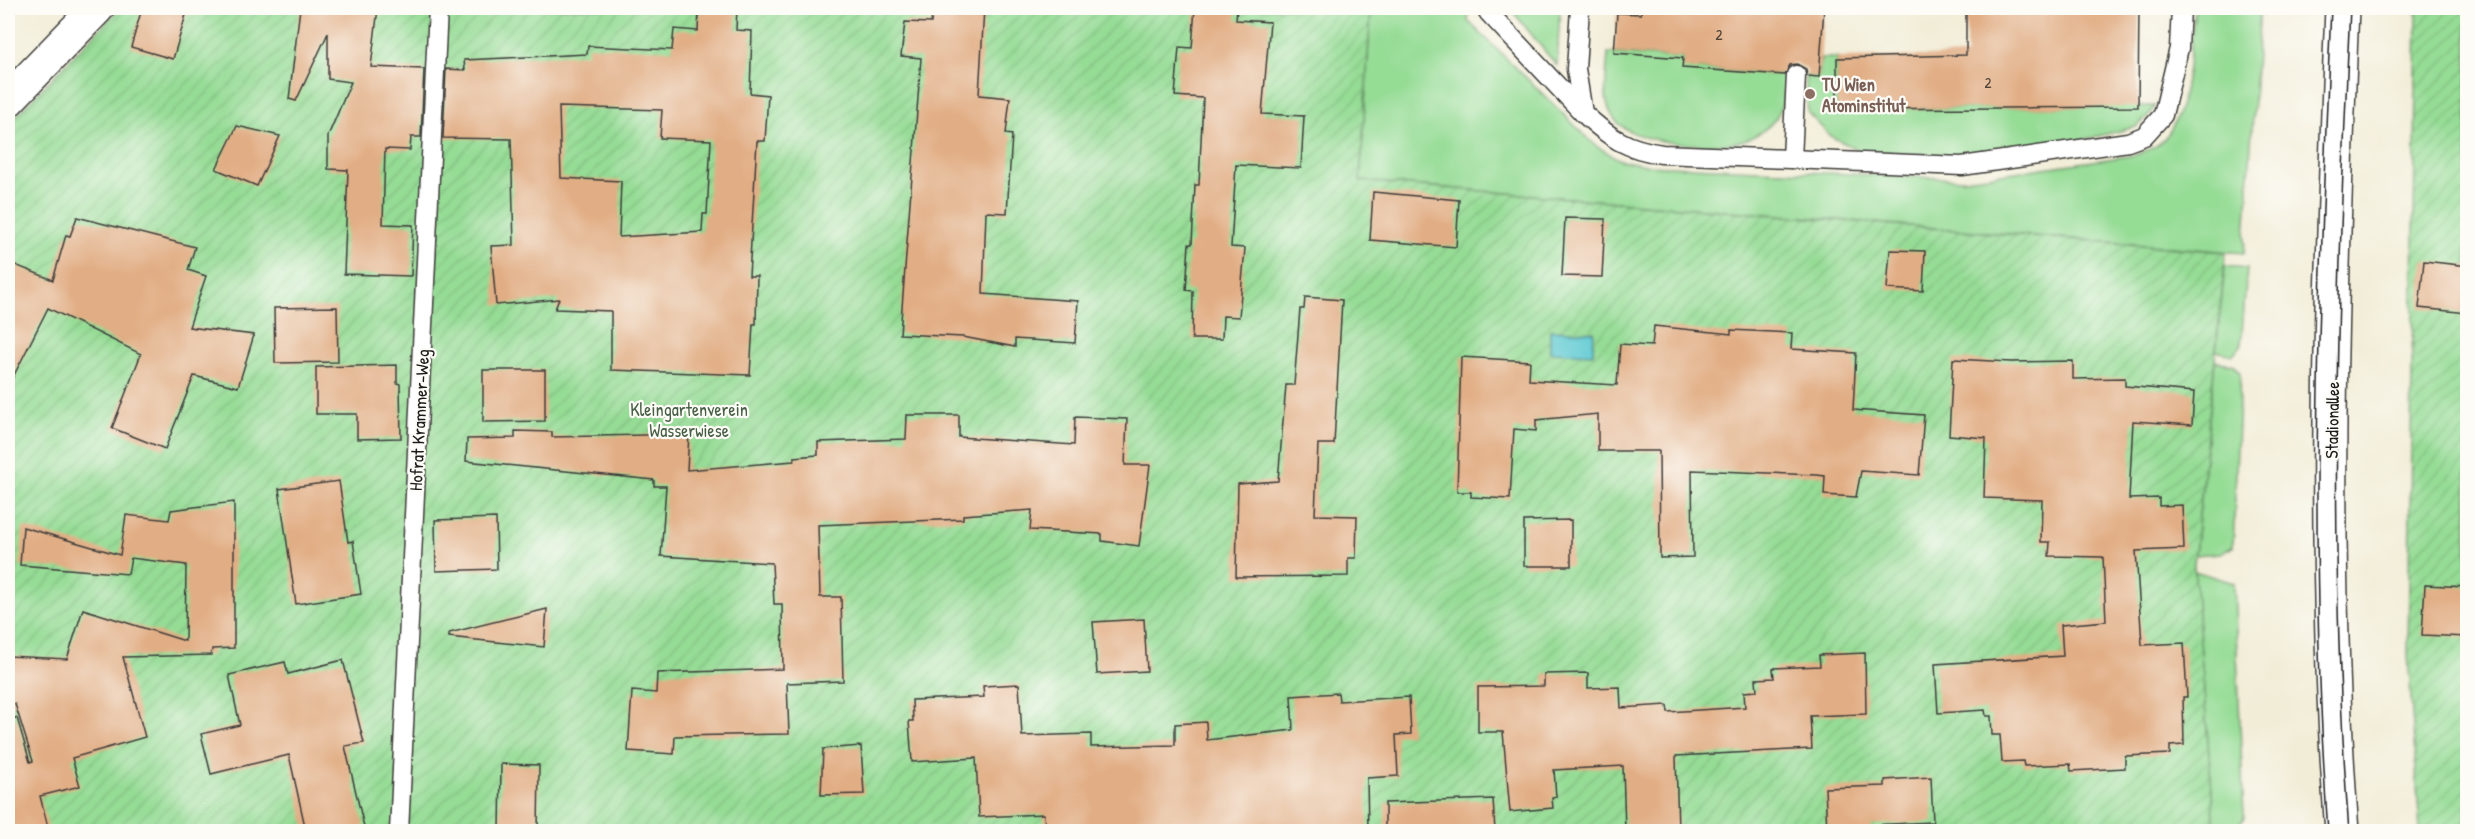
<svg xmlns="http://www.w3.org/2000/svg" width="2475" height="839" font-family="'Patrick Hand',sans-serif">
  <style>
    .green { fill: #95dc95; stroke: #587c58; stroke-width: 1.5 }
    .garden { fill: url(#garden-furrows); stroke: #587c58; stroke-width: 1.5 }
    .water { fill: #5cc9d2; stroke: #3c7277; stroke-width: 1.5 }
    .building { fill: #e1ad84; fill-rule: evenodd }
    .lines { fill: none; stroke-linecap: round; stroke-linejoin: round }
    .service-casing { stroke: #3c3b38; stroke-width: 21 }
    .minor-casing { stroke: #3c3b38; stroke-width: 36 }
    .service { stroke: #fff; stroke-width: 18 }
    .minor { stroke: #fff; stroke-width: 33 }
    .tram { stroke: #1c1c1c; stroke-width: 1.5 }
    .education-dot { fill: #8d6e63; stroke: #fdfcf7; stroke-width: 2 }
    .labels { text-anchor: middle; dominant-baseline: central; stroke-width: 4.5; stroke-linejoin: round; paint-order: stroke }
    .number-label { font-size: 15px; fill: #4d4036 }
    .education-label { font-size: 18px; font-weight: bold; fill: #785e54; stroke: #fdfcf7; text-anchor: start }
    .park-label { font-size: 18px; fill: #465f46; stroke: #fdfcf7 }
    .street-label { font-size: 18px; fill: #1c1c1c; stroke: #fdfcf7 }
  </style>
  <defs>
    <pattern id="garden-furrows" width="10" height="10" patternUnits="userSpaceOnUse" patternTransform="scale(1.5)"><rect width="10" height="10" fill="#95dc95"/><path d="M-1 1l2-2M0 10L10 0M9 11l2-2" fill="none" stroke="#80bc80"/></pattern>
  </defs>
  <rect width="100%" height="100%" fill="#fdfcf7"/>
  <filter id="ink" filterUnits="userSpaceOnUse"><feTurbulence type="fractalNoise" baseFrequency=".0167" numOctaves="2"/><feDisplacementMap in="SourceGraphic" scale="12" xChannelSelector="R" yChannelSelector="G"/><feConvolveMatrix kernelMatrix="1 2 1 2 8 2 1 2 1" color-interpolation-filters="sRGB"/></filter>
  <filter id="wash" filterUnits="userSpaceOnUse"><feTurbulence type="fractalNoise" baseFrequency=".008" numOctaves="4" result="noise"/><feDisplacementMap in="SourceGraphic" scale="24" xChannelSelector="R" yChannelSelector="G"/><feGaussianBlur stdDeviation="1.35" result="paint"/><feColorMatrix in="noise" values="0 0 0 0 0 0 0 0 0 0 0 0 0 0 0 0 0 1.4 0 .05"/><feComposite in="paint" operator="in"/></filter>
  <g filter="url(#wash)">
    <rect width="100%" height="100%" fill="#f2edd7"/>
    <g class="green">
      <path d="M1371,8H1469L1468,21L1596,146L1620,160L1646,165L1965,179L2136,155C2144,151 2155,148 2161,142C2188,118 2190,43 2195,8H2260L2244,253L1360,181Z"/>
      <path d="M1510,8H1560L1557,66Z"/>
      <path d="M1608,53L1683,58V68L1787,75C1785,89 1784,107 1775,119C1768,129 1753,138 1741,141C1711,149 1636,145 1615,120C1600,102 1607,74 1608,53Z"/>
      <path d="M1821,58H1837V109L2155,106L2148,117L2136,127L2086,139L1956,156L1860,151L1830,136L1808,113L1805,76H1819Z"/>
      <path d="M2225,266L2247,268L2241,346L2232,355L2216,351Z"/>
      <path d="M2215,361L2235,365L2240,373L2233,547L2220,553L2195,555Z"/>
      <path d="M2194,571L2234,583L2244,818L2239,824L2215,829Z"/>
    </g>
    <g class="garden">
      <path d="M120,8H1371L1360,181L2226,252L2194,564L2215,831H8V124Z"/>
      <path d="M2417,8H2467V831H2420L2408,654Z"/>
    </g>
    <path class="water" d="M1550,330L1594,332L1593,354L1550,352Z"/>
    <g id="blocks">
      <g class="building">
        <path d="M142,8H188L173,59L131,47Z"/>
        <path d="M300,8H378L371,67L424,69L421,137H411L410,150L385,149L383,224L413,225L411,276L344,274L348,170L328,169V136L351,82L328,79V33L296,101L289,99Z"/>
        <path d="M699,8H737L736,30L752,31L750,93L768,95L765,141H757L749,276H757L756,324H753L750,375L611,370V311L555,309L559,299L496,305L491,246L514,245L511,139L443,138L446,69L465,70L464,60L587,54L588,46L672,50L674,29L698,31ZM559,107L662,110L660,138L711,140L707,214H703L702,232L619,237L621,181L561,178Z"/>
        <path d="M933,8H984L979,95L1010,98L1006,134L1012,135L1007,213L986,212L983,294L1078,301L1075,343L1015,339V347L963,337L900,334L921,58L901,56L905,22L931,23Z"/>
        <path d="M1195,8H1237L1236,20L1270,22L1262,114L1304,116L1301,168L1236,165L1231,247L1245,248L1239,317L1223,316L1222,339H1192L1193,291L1186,290L1189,244H1192L1195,185H1199L1203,98L1175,96L1179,47L1192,48Z"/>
        <path d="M1641,8H1824L1819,77L1807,76L1806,69L1797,64L1790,65L1785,75L1682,68L1683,58L1614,53L1617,13L1641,14Z"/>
        <path d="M1966,8H2139L2138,107L1837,109V58L1966,55Z"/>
        <path d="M237,126L280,136L257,186L216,169Z"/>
        <path d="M1373,192L1459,200L1456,247L1370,240Z"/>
        <path d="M77,217L195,247L188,270L206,276L189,327L254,335L238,387L194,376L165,449L112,428L141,354L48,308L8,387V262L53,280L66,235L70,236Z"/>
        <path d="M1565,218L1605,219L1602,277L1562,276Z"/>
        <path d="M1890,250L1925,251L1923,291L1887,289Z"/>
        <path d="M2424,261L2468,266V313L2419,308Z"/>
        <path d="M1305,297L1342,300L1334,444H1318L1315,515L1357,516L1356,558H1348V576L1236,577L1238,484L1278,481L1286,385H1294L1300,309H1304Z"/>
        <path d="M337,307L338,362L275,363L274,308Z"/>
        <path d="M1654,326L1731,334V330L1792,333L1791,349L1856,353L1853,410L1924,415L1919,475L1861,471L1856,497L1824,495L1825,476L1817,475L1692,470L1693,557L1660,558L1659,451H1598V414L1536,420V431L1514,429L1510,499L1471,497V492H1457L1461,357L1530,361L1529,380L1617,385L1620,344L1652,346Z"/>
        <path d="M1953,359L2011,362L2073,361V379L2125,378V386L2194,392L2192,425L2133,421L2129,499L2159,498V506L2182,505L2184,549L2136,551L2142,645L2184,643L2187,697H2183L2184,745L2170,746V754L2125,756V768L2071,771L2070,764L2024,766L2023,761L2002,762L2000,735H1992L1991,716H1986L1985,710L1938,713L1935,664L2063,656L2061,625L2106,621L2103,557L2049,556L2050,542H2041L2042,500L1984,498L1986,438L1949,435Z"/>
        <path d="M397,365V383L400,384L401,438L357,439V414H316V367Z"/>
        <path d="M483,370H545V421L483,422Z"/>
        <path d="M907,415H959V437L1074,445L1075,417L1127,419L1125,465H1150L1139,546L1102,541V534L1030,530L1032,510L963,515V519L818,525L820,597H841L843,681L787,683L789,734L675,736L674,754L628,751L632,691L656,693L657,673L783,669L782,604H774L772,563L661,556L666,486H654V480L466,461L467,439L515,438V431L552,432V437L689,434L687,470L794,461V457L818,455V442L906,439Z"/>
        <path d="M339,481L348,542L353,541L361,594L296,604L279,489Z"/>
        <path d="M234,502V648L212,649L211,655L123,657L145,737L72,758L80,786L40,796L49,831H8V719L17,718L30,762L33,761L15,704H8V656L67,659L83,609L185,641L186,565L131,558L128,574L20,565L23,527L120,555L126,515L169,520L171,510Z"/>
        <path d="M496,518L497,569L436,571L435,520Z"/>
        <path d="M1571,520V566H1524V521Z"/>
        <path d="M2425,585L2468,587V637L2422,635Z"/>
        <path d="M547,609L544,647L449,637V633Z"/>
        <path d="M1144,619L1147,671L1097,674L1093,622Z"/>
        <path d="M1865,653L1866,714L1810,716L1812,749L1676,756L1678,831H1625L1623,766L1554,770L1556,797L1552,798L1553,808L1510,812L1503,732H1478V687L1544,686V674L1588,673V688L1620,687L1621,708L1667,705L1668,712L1745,707L1744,692L1757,691L1756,679L1774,678L1773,668L1820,666L1819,655Z"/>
        <path d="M343,660L364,743L345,746L365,831H306L289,755L211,774L201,734L240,725L229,675L285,662L288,674Z"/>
        <path d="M1019,684L1022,736L1091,734V747L1175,745V724L1206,722L1207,740L1293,730L1291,696L1338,693L1339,701L1409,697L1411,734L1396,735L1398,776L1367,778L1368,831H1045L1044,814L979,817L976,758L912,762L909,721H913L912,700L984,697L983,686Z"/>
        <path d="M861,746L864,794L821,795L823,749Z"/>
        <path d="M501,764L539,765L538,831H500Z"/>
        <path d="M1931,777L1933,822L1871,825V831H1827L1825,788L1885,786V780Z"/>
        <path d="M1493,799L1495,831H1385V803Z"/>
      </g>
    </g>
  </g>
  <g filter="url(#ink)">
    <use href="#blocks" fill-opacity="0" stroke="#3c3b38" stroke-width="1.5"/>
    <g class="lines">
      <g class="service-casing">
        <g id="service">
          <path d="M1488,8V12L1583,113"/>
          <path d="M1580,8L1576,69L1583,113C1610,138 1626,149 1662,154L1962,166L2128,142L2144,136L2163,115L2179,48L2181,8"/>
          <path d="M1792,159L1796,75"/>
          <path d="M399,832L438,8"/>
        </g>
      </g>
      <g class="minor-casing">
        <g id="minor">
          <path d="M2342,8C2331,281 2321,558 2342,832"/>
          <path d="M8,100L97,8"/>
        </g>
      </g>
      <use href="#service" class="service"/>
      <use href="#minor" class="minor"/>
      <g class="tram">
        <path d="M2328,832C2308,558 2319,281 2331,8"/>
        <path d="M2349,832C2328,558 2337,281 2350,8"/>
      </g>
    </g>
  </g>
  <circle class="education-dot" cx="1810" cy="94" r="6"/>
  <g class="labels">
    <g class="number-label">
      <text x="1719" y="34">2</text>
      <text x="1988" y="82">2</text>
    </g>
    <g class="education-label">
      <text x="1822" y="84">TU Wien<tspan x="1822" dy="21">Atominstitut</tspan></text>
    </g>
    <g class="park-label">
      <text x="689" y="409">Kleingartenverein<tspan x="689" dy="21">Wasserwiese</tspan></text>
    </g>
    <g class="street-label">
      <text transform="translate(419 420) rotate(-87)">Hofrat Krammer-Weg</text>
      <text transform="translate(2332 420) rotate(-89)">Stadionallee</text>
    </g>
  </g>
  <rect width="2475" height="839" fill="none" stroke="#fdfcf7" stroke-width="30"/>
</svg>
